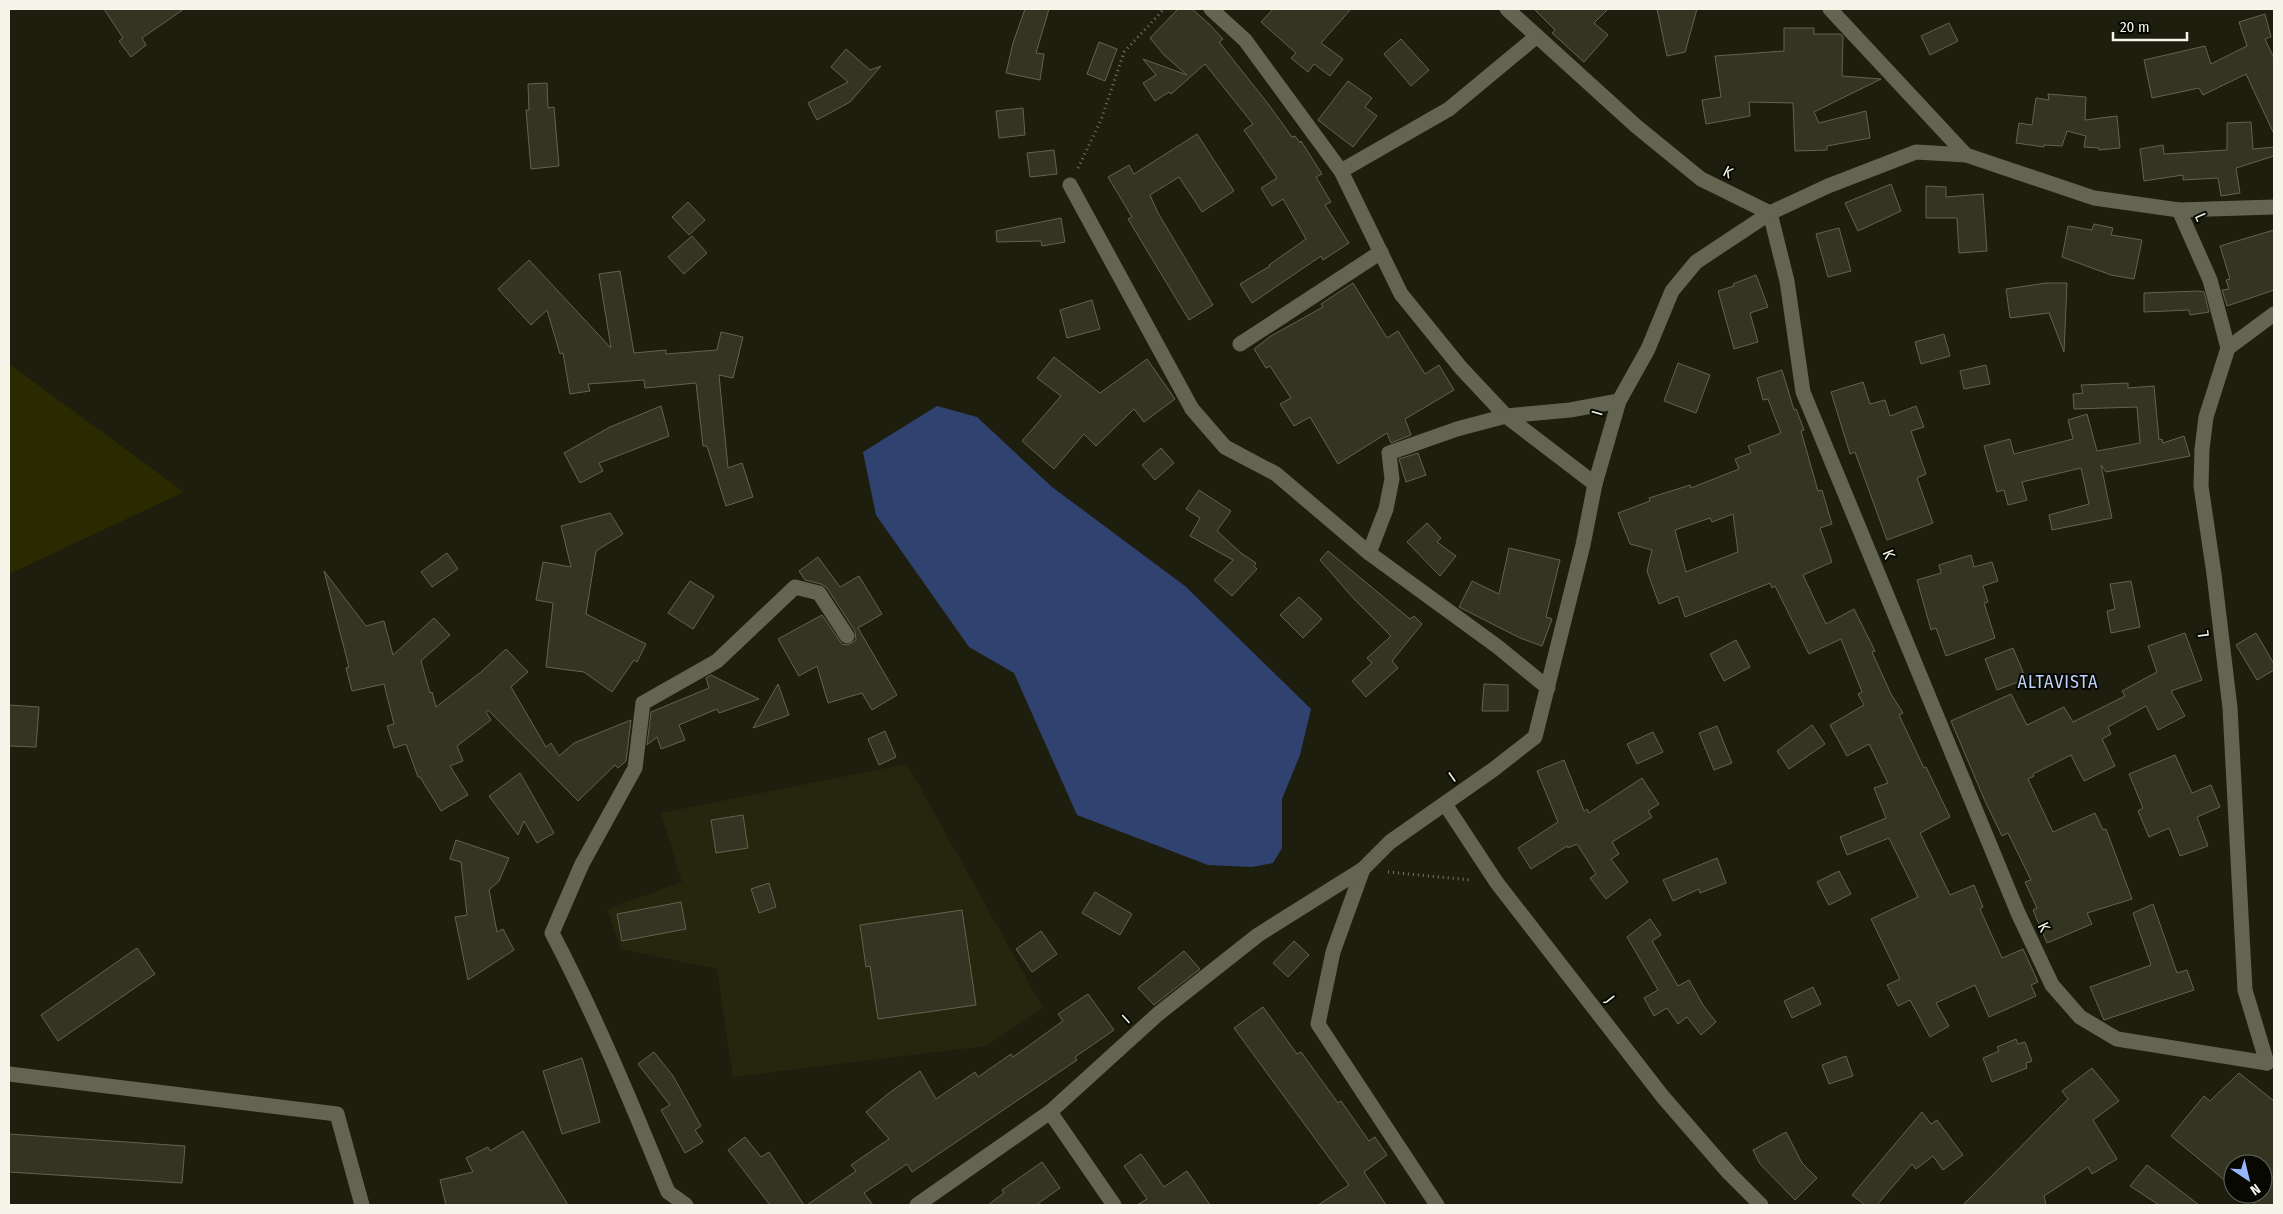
<svg xmlns="http://www.w3.org/2000/svg" width="2283" height="1214" font-family="'Fira Sans Condensed',sans-serif">
  <style>
    .built { fill: #25260e }
    .green { fill: #292a00 }
    .water { fill: #304370 }
    .building { fill: #333422; stroke: #616350; fill-rule: evenodd }
    .lines { fill: none; stroke-linecap: round; stroke-linejoin: round }
    .path { stroke: #78786a; stroke-width: 3; stroke-dasharray: 1 4; stroke-linecap: butt }
    .minor { stroke: #636552; stroke-width: 15 }
    .labels { text-anchor: middle; dominant-baseline: central; stroke-width: 4; stroke-linejoin: round; paint-order: stroke }
    .street-label { font-size: 16px; fill: #f5f5ea; stroke: #080803 }
    .neighbourhood-label { font-size: 18px; letter-spacing: 1px; fill: #bfd2fa; stroke: #080803 }
  </style>
  <rect width="100%" height="100%" fill="#1e1e0e"/>
  <path class="built" d="M907,764L1043,1008L986,1046L733,1077L717,969L621,949L607,909L682,882L661,813Z"/>
  <path class="green" d="M9,364L184,492L9,574Z"/>
  <path class="water" d="M937,406L977,417L1052,487L1185,586L1311,709L1300,755L1282,799V848L1273,863L1252,867L1208,865L1077,815L1014,673L969,647L876,515L863,452Z"/>
  <g class="building">
    <path d="M104,9H184L142,38L146,45L131,57L119,41L123,38Z"/>
    <path d="M1025,9H1049L1036,53L1044,54L1040,80L1006,73L1013,43Z"/>
    <path d="M1178,9H1192L1209,24L1223,39L1219,42L1269,105L1292,137L1295,136L1300,143L1301,141L1322,174L1316,177L1331,202L1325,205L1349,243L1323,260L1321,256L1252,303L1240,284L1270,266L1269,265L1306,239L1283,199L1272,206L1261,188L1277,178L1244,130L1253,124L1205,64L1171,94L1169,92L1155,101L1143,83L1156,75L1143,59L1187,75L1164,55L1150,38Z"/>
    <path d="M1273,9H1351L1321,43L1343,59L1330,76L1314,64L1308,72L1291,58L1296,53L1261,22Z"/>
    <path d="M1534,9H1608L1594,23L1608,35L1584,62L1552,33L1555,30Z"/>
    <path d="M1657,9H1697L1685,52L1667,56Z"/>
    <path d="M2265,14L2271,37L2265,39L2274,58V134L2246,74L2203,95L2199,88L2152,98L2144,60L2205,46L2211,64L2247,46L2239,22Z"/>
    <path d="M1949,23L1958,41L1930,55L1921,36Z"/>
    <path d="M1784,28H1814V34H1840L1843,36L1842,76L1881,79L1814,112L1819,123L1866,111L1870,138L1827,146V150L1795,151L1793,103L1749,102L1750,116L1706,124L1702,100L1721,97L1715,56L1784,51Z"/>
    <path d="M1401,39L1429,70L1411,86L1384,54Z"/>
    <path d="M1099,42L1117,49L1105,81L1087,74Z"/>
    <path d="M846,49L870,70L881,66L850,102L817,120L808,103L848,82L831,67Z"/>
    <path d="M1348,81L1372,98L1365,107L1377,116L1353,147L1318,120Z"/>
    <path d="M547,83L548,108L554,107L559,166L531,169L526,110H529L528,84Z"/>
    <path d="M2048,94L2086,97L2085,120L2117,116L2120,148L2099,150V148L2084,147L2086,136L2067,131L2062,146L2044,145V147L2016,143L2019,123L2032,125L2036,98L2049,100Z"/>
    <path d="M1023,108L1025,135L999,138L996,111Z"/>
    <path d="M2251,122L2253,149L2274,147V156L2236,168L2240,193L2221,196L2218,178L2183,180V175L2144,181L2140,149L2163,145L2164,154L2227,150V123Z"/>
    <path d="M1197,134L1234,191L1202,212L1179,177L1150,195L1158,213L1213,305L1189,320L1128,219L1132,217L1108,177L1129,165L1134,174Z"/>
    <path d="M1054,150L1057,174L1030,177L1027,153Z"/>
    <path d="M1891,184L1901,211L1858,231L1845,203Z"/>
    <path d="M1926,186L1946,187V197L1983,194L1987,251L1959,253L1957,218H1926Z"/>
    <path d="M688,202L705,220L689,235L672,217Z"/>
    <path d="M1061,218L1065,242L1042,246L1041,241L997,242L996,231Z"/>
    <path d="M2094,224L2113,228L2111,235L2142,240L2134,279L2111,275L2062,257L2068,226L2092,230Z"/>
    <path d="M1839,228L1851,271L1828,277L1816,234Z"/>
    <path d="M2274,230V290L2227,306L2222,290L2229,289L2226,280L2230,279L2220,246Z"/>
    <path d="M692,236L707,253L684,274L668,257Z"/>
    <path d="M529,260L611,348L599,274L620,271L634,353L666,350V354L717,350L721,332L743,337L733,378L719,375L728,468L742,463L753,497L726,506L707,446H703L696,383L645,388L644,380L588,384L590,391L570,394L563,353L560,354L547,310L531,325L498,289Z"/>
    <path d="M1756,275L1768,307L1750,313L1758,342L1734,349L1718,291L1734,286L1733,284Z"/>
    <path d="M1353,283L1387,338L1398,331L1425,374L1439,365L1454,390L1405,419L1411,435L1391,443L1387,433L1338,464L1310,417L1294,426L1280,404L1291,398L1270,366L1266,368L1254,349L1271,336L1323,307L1321,304Z"/>
    <path d="M2046,283H2067L2064,352L2049,313L2010,318L2006,289Z"/>
    <path d="M2199,291L2204,292L2209,312L2190,315L2189,310L2144,312V293Z"/>
    <path d="M1092,300L1100,329L1067,338L1060,310Z"/>
    <path d="M1944,334L1950,356L1921,364L1915,342Z"/>
    <path d="M1054,357L1100,393L1147,359L1175,399L1144,422L1134,409L1096,446L1084,434L1054,469L1022,441L1061,396L1037,378Z"/>
    <path d="M1678,363L1710,375L1696,413L1664,401Z"/>
    <path d="M1986,365L1990,384L1964,389L1960,371Z"/>
    <path d="M1782,370L1794,410L1796,409L1804,430L1801,431L1818,491L1822,490L1832,524L1820,528L1832,562L1803,575L1826,624L1854,609L1875,651L1872,652L1891,694L1903,713L1899,715L1924,768L1926,767L1950,817L1920,833L1950,895L1974,885L1983,907L1980,909L2002,958L2023,949L2038,982L2031,985L2036,996L1989,1017L1975,985L1936,1003L1949,1026L1930,1037L1910,1000L1898,1006L1887,985L1900,979L1871,919L1918,897L1889,838L1847,855L1840,837L1886,818L1874,788L1888,783L1869,744L1847,756L1830,725L1864,705L1858,694L1862,692L1841,639L1809,654L1775,586L1772,588L1770,583L1685,617L1678,596L1659,604L1647,571L1652,550L1630,544L1618,513L1650,501L1649,498L1690,485L1691,488L1739,469L1735,459L1751,453L1748,446L1781,433L1768,399L1763,400L1757,378ZM1733,514L1738,552L1686,572L1675,530L1710,518L1712,522Z"/>
    <path d="M1863,382L1870,404L1885,400L1890,416L1916,406L1924,427L1911,431L1926,474L1917,478L1933,523L1887,540L1855,452L1850,454L1831,392Z"/>
    <path d="M2128,383V388L2154,386L2159,440L2162,439L2163,443L2184,436L2190,456L2106,472L2101,465L2112,518L2052,530L2049,515L2089,504L2081,468L2022,482L2027,500L2008,505L2004,490L1997,492L1984,446L2010,439L2014,454L2073,439L2068,420L2087,414L2097,451L2140,443L2137,407L2074,409L2073,394L2083,393L2081,385Z"/>
    <path d="M661,406L669,436L599,463L603,471L580,483L564,453L610,427Z"/>
    <path d="M1161,448L1174,463L1155,480L1142,465Z"/>
    <path d="M1418,453L1426,475L1406,482L1399,459Z"/>
    <path d="M1199,490L1231,511L1217,531L1241,553L1256,563L1254,566L1257,569L1232,596L1214,580L1233,560L1190,536L1200,518L1186,509Z"/>
    <path d="M610,513L623,534L596,551L586,614L646,644L637,662L634,660L612,692L584,672L546,667L553,603L536,600L543,562L571,567L561,526Z"/>
    <path d="M1427,523L1441,538L1437,542L1456,556L1440,576L1407,542Z"/>
    <path d="M1509,548L1560,560L1546,617L1552,619L1542,646L1520,638L1459,607L1472,581L1499,594Z"/>
    <path d="M1328,551L1410,619L1414,616L1422,624L1392,661L1398,668L1366,697L1352,681L1372,663L1367,658L1391,636L1355,600L1320,560Z"/>
    <path d="M447,553L458,569L432,587L421,572Z"/>
    <path d="M1971,555L1974,567L1992,562L1998,581L1983,586L1988,602L1984,603L1995,638L1946,656L1936,628L1931,630L1917,580L1941,573L1939,565Z"/>
    <path d="M818,557L840,587L859,576L882,614L858,628L897,695L872,710L862,693L828,703L817,666L799,676L778,639L822,615L842,644L848,645L856,640L855,631L827,588L821,584L805,580L799,571Z"/>
    <path d="M324,571L366,626L384,621L393,655L434,618L450,635L421,661L430,693L432,692L436,707L481,672L506,649L528,672L511,687L546,747L551,743L559,756L574,743L631,720L626,761L618,768L615,765L578,801L488,710L486,712L491,720L457,746L463,761L450,766L468,795L441,811L420,777H418L406,744L394,748L387,726L394,724L384,684L352,691L346,668L349,667Z"/>
    <path d="M690,581L714,596L693,629L668,613Z"/>
    <path d="M2131,581L2140,627L2111,633L2107,611L2115,609L2110,584Z"/>
    <path d="M1299,597L1322,619L1303,638L1280,615Z"/>
    <path d="M2185,633L2202,680L2171,691L2185,716L2158,730L2146,706L2108,727L2111,734L2102,739L2115,766L2084,781L2071,755L2033,774L2034,776L2028,779L2053,832L2095,813L2103,830L2106,829L2132,899L2087,913L2092,924L2047,943L2033,910L2037,908L2025,882L2031,880L2008,833L2002,836L1985,801L1951,721L2011,694L2027,725L2064,707L2073,722L2125,696L2122,691L2157,672L2148,646Z"/>
    <path d="M2256,633L2274,664V670L2257,680L2236,645Z"/>
    <path d="M1736,640L1750,667L1724,681L1710,654Z"/>
    <path d="M2013,648L2026,679L1997,690L1985,659Z"/>
    <path d="M711,675L759,699L719,713L717,709L679,725L685,740L661,749L657,737L647,745L651,712L709,688L706,678Z"/>
    <path d="M778,684L789,715L753,728Z"/>
    <path d="M1484,684L1508,685V711H1482Z"/>
    <path d="M9,705L39,707L36,747L9,746Z"/>
    <path d="M1812,725L1825,744L1789,769L1777,751Z"/>
    <path d="M1717,726L1732,763L1714,770L1699,733Z"/>
    <path d="M885,731L896,757L879,765L868,739Z"/>
    <path d="M1653,732L1663,752L1637,764L1627,744Z"/>
    <path d="M2175,755L2192,793L2211,785L2220,807L2197,817L2208,846L2180,856L2169,828L2149,837L2138,811L2143,808L2129,774Z"/>
    <path d="M1564,760L1584,811L1587,809L1589,813L1642,778L1659,804L1648,811L1652,817L1612,842L1619,854L1611,859L1628,882L1606,899L1590,878L1596,874L1577,844L1568,848L1567,846L1531,869L1518,848L1558,822L1537,771Z"/>
    <path d="M520,773L554,833L537,843L524,821L518,835L489,796Z"/>
    <path d="M743,815L748,848L716,853L711,820Z"/>
    <path d="M456,840L509,858L499,881L489,890L497,932L503,929L514,950L468,980L455,917L467,915L461,862L450,859Z"/>
    <path d="M1717,858L1726,883L1700,893L1699,889L1673,901L1663,880Z"/>
    <path d="M1839,871L1851,894L1829,905L1817,882Z"/>
    <path d="M769,883L776,907L759,913L751,889Z"/>
    <path d="M1095,892L1132,914L1120,935L1082,913Z"/>
    <path d="M681,902L686,929L622,941L617,914Z"/>
    <path d="M2153,904L2177,973L2187,970L2194,990L2104,1020L2090,987L2151,965L2133,913Z"/>
    <path d="M962,910L976,1005L878,1019L870,966L866,967L860,925Z"/>
    <path d="M1650,919L1661,935L1652,941L1678,986L1689,980L1703,1005L1716,1022L1701,1035L1687,1017L1678,1024L1667,1008L1654,1016L1644,998L1658,990L1627,937Z"/>
    <path d="M1041,931L1057,954L1032,972L1016,949Z"/>
    <path d="M1294,941L1309,955L1288,977L1273,963Z"/>
    <path d="M137,948L155,974L58,1041L41,1015Z"/>
    <path d="M1184,951L1200,969L1154,1005L1138,988Z"/>
    <path d="M1813,987L1821,1004L1792,1018L1784,1001Z"/>
    <path d="M1088,994L1114,1030L1075,1057L1077,1060L912,1172L907,1164L864,1193L873,1205H807L856,1171L851,1165L889,1139L866,1112L889,1093L920,1071L936,1099L975,1072L978,1077L1011,1054L1013,1057L1063,1021L1058,1014Z"/>
    <path d="M1263,1007L1297,1054L1301,1052L1338,1103L1341,1101L1369,1141L1375,1137L1387,1155L1364,1172L1386,1205H1318L1349,1185L1234,1028Z"/>
    <path d="M2016,1039L2018,1044L2025,1042L2032,1061L2026,1063L2027,1068L1992,1082L1983,1058L1999,1051L1997,1047Z"/>
    <path d="M654,1052L673,1076L701,1126L695,1130L703,1142L685,1153L661,1110L670,1105L638,1064Z"/>
    <path d="M1846,1056L1853,1076L1829,1084L1822,1065Z"/>
    <path d="M582,1058L600,1122L562,1134L543,1071Z"/>
    <path d="M2092,1068L2119,1101L2093,1120L2117,1159L2092,1174L2088,1167L2044,1196L2046,1205H1963L2068,1099L2062,1091Z"/>
    <path d="M2239,1073L2274,1101V1205H2256L2242,1194H2263V1164H2233V1187L2171,1136L2204,1096L2210,1101Z"/>
    <path d="M1922,1112L1931,1124L1937,1120L1963,1155L1943,1170L1933,1156L1916,1169L1912,1164L1877,1205H1865L1852,1195Z"/>
    <path d="M523,1131L568,1205H446L440,1180L473,1172L466,1158L488,1147L490,1151Z"/>
    <path d="M1786,1132L1802,1163L1817,1178L1795,1200L1760,1164L1753,1150Z"/>
    <path d="M9,1134L185,1146L182,1183L9,1172Z"/>
    <path d="M745,1137L761,1157L769,1152L804,1205H770L728,1150Z"/>
    <path d="M1141,1154L1164,1187L1187,1171L1210,1205H1137L1147,1199L1124,1166Z"/>
    <path d="M1042,1162L1060,1188L1036,1205H988L1004,1193L1002,1190Z"/>
    <path d="M2147,1165L2199,1205H2159L2130,1186Z"/>
  </g>
  <g class="lines">
    <g class="path">
      <path d="M1078,168L1101,120L1124,52L1164,9"/>
      <path d="M1388,872L1471,880"/>
    </g>
    <g class="minor">
      <path d="M1211,9L1245,40L1341,171L1401,294L1461,368L1506,416L1595,484"/>
      <path d="M1507,9L1636,126L1701,179L1770,213L1787,281L1803,392L2018,913L2052,985L2080,1017L2117,1039L2267,1063"/>
      <path d="M1830,9L1966,155"/>
      <path d="M1341,171L1449,109L1537,36"/>
      <path d="M1070,185L1192,409L1225,447L1276,474L1369,553L1498,647L1548,688"/>
      <path d="M2179,210L2210,280L2228,348L2206,417L2202,449L2201,486L2214,574L2230,708L2245,990L2267,1063"/>
      <path d="M1240,344L1381,252"/>
      <path d="M2228,348L2274,314"/>
      <path d="M1369,553L1386,509L1392,479L1389,453L1457,429L1506,416L1570,410L1619,401"/>
      <path d="M1445,804L1497,883L1663,1097L1729,1173L1761,1205"/>
      <path d="M1363,869L1333,952L1318,1024L1437,1205"/>
      <path d="M9,1074L337,1114L362,1205"/>
      <path d="M1050,1112L1114,1205"/>
      <path d="M686,1205L668,1192C632,1104 596,1017 552,933L582,864L635,768L643,703L717,661L795,587L819,593L847,636"/>
      <path d="M917,1205L1050,1112L1158,1014L1258,935L1363,869L1390,842L1494,769L1535,737L1583,545L1595,484L1619,401L1648,349L1672,291L1696,262L1770,213L1828,186L1916,152L1966,155L2094,198L2179,210L2274,207"/>
    </g>
  </g>
  <g class="labels">
    <g class="street-label">
      <text transform="translate(1728 172) rotate(27)">K</text>
      <text transform="translate(2201 217) rotate(66)">L</text>
      <text transform="translate(1597 413) rotate(-74)">I</text>
      <text transform="translate(1889 554) rotate(68)">K</text>
      <text transform="translate(2203 634) rotate(-97)">L</text>
      <text transform="translate(1452 777) rotate(-35)">I</text>
      <text transform="translate(2044 927) rotate(64)">K</text>
      <text transform="translate(1610 999) rotate(52)">J</text>
      <text transform="translate(1126 1019) rotate(-42)">I</text>
    </g>
    <g class="neighbourhood-label">
      <text x="2058" y="682">ALTAVISTA</text>
    </g>
  </g>
  <rect width="2283" height="1214" fill="none" stroke="#f5f5ea" stroke-width="20"/>
  <g transform="translate(2248 1179) rotate(145)"><circle r="24" fill="#080803" stroke="#67675f"/>
  <path d="M0-4L9 19L0 12L-9 19Z" fill="#96b6fd"/>
  <text y="-8" font-size="14" font-weight="bold" text-anchor="middle" fill="#f5f5ea">N</text>
  </g>
  <path d="M2113 32v8h74v-8" fill="none" stroke="#f5f5ea" stroke-width="2.5"/>
  <text x="2120" y="32" font-size="15" fill="#f5f5ea" stroke="#080803" stroke-width="4" paint-order="stroke">20 m</text>
</svg>
